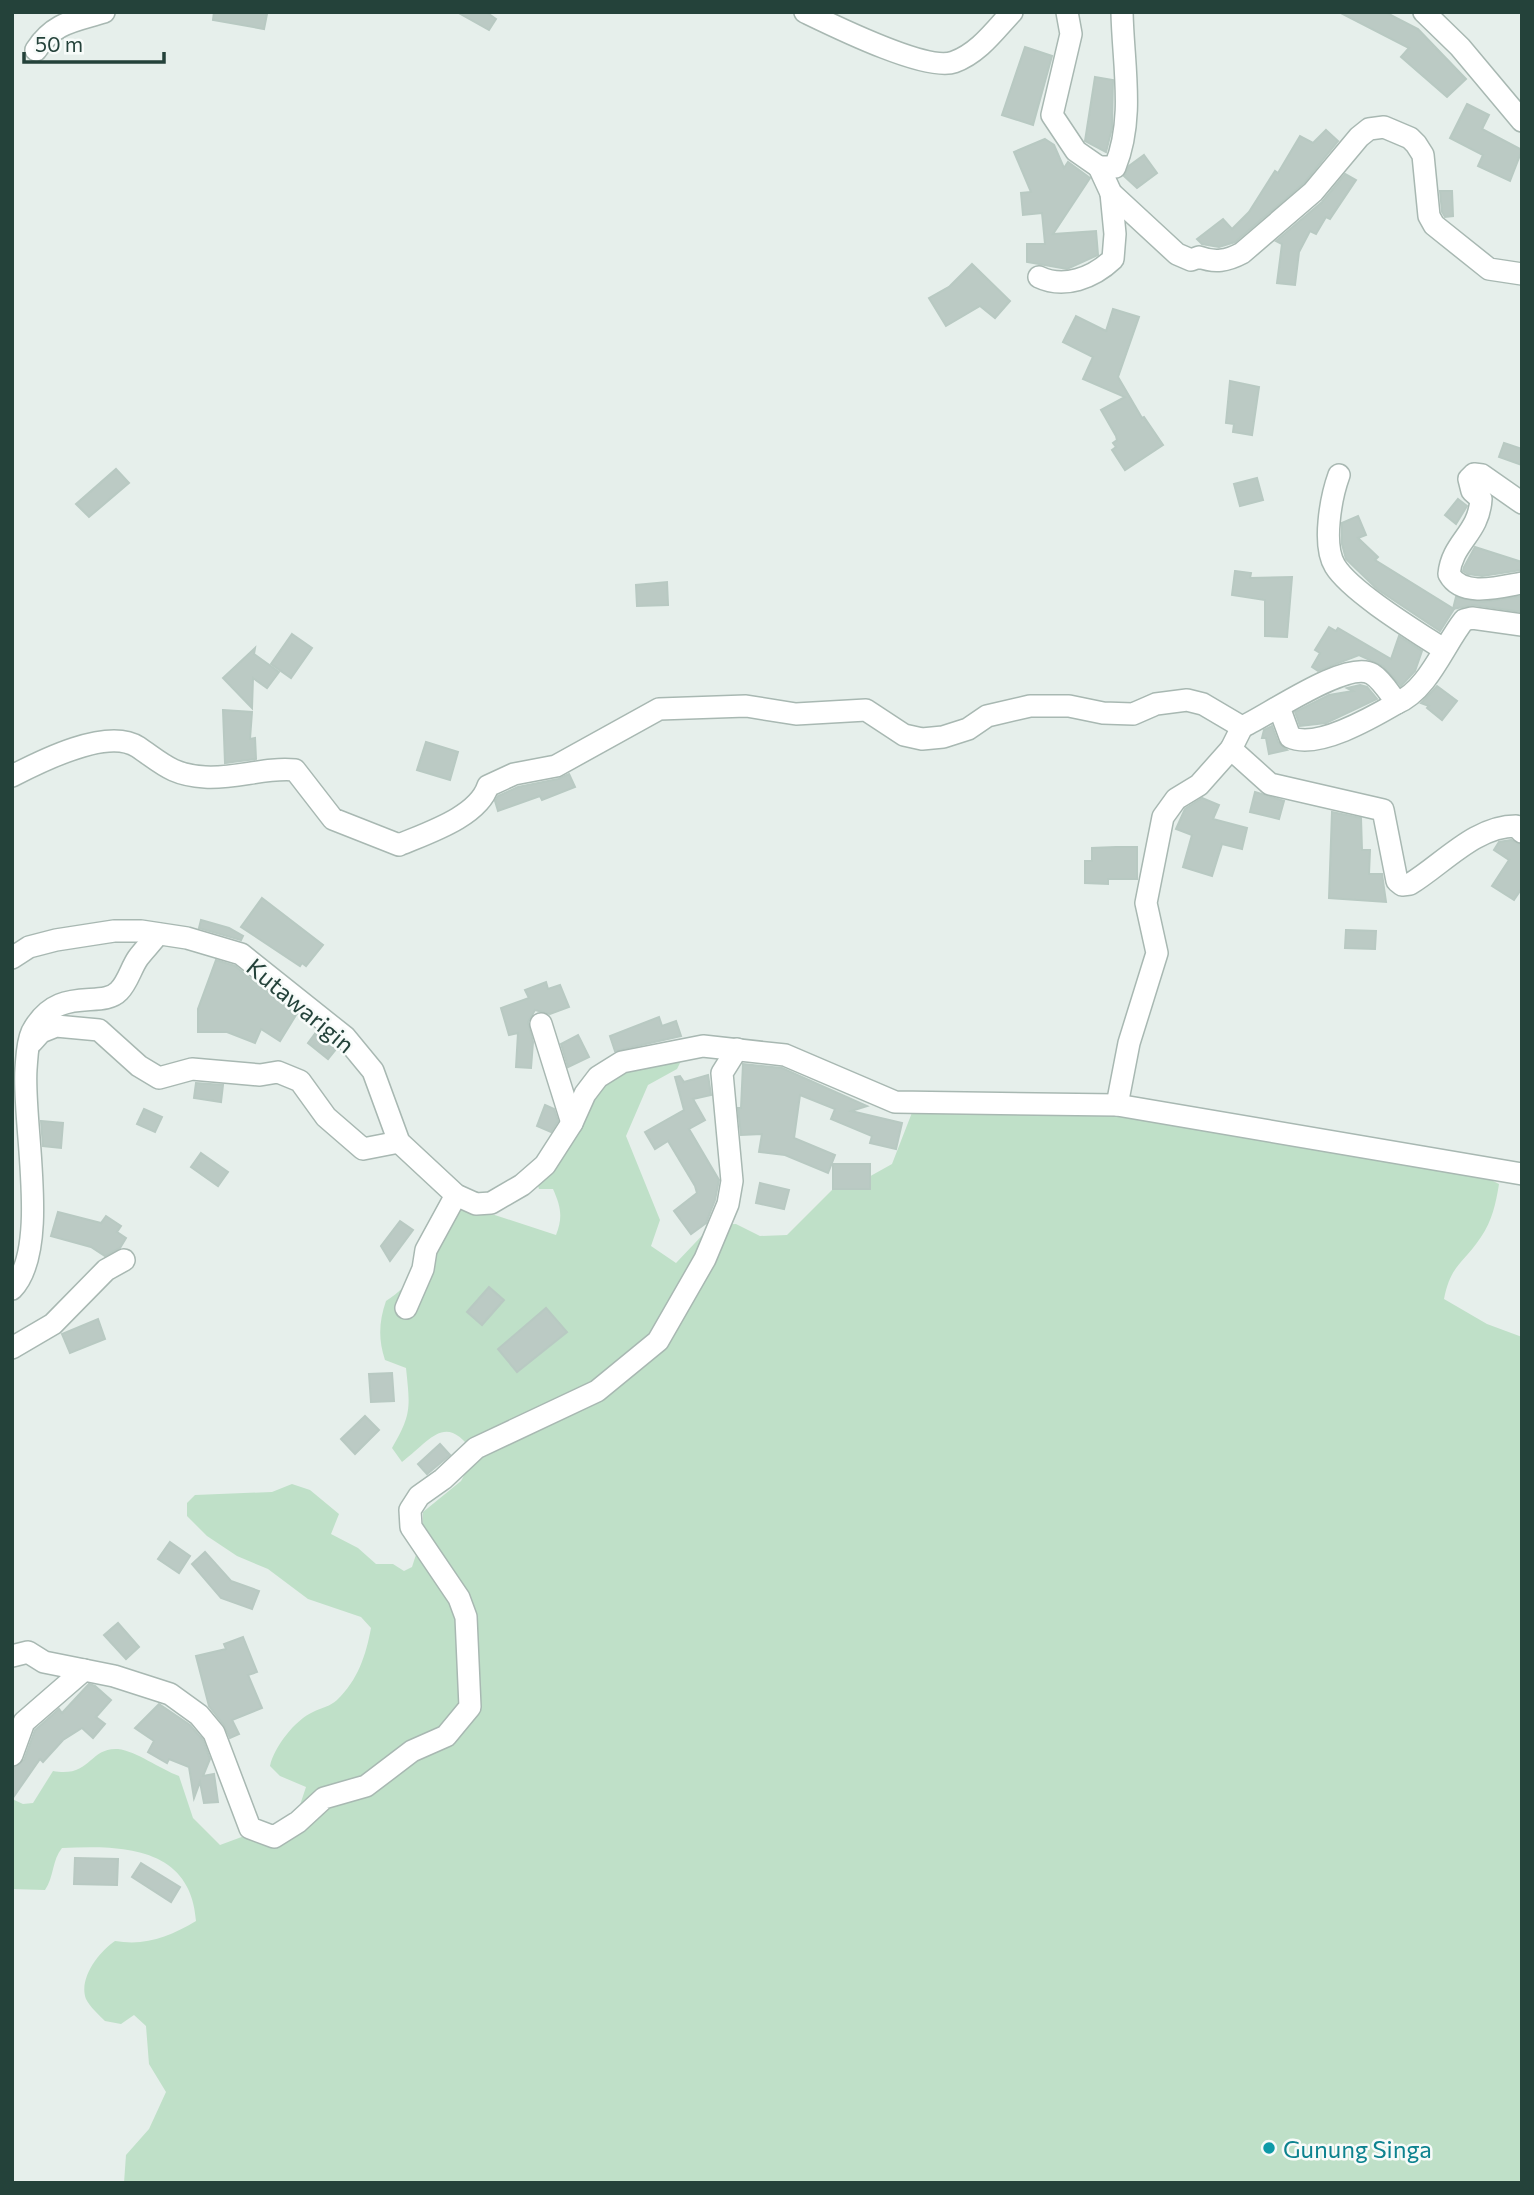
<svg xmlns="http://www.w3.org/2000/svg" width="1534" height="2195" font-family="Commissioner,sans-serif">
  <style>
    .green { fill: #bfe0c8 }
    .building { fill: #bbcac4; stroke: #b8c9c2; stroke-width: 2 }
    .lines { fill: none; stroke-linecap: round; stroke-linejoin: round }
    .minor-casing { stroke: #a8b8b2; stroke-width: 24 }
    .minor { stroke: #fff; stroke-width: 21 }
    .culture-dot { fill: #0f9aa8; stroke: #f7fbf9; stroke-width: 2.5 }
    .labels { text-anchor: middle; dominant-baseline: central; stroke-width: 5; stroke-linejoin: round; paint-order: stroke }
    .street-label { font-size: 24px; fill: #24423a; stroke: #f7fbf9 }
    .culture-label { font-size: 24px; fill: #0d838f; stroke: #f7fbf9; text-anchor: start }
  </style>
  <rect width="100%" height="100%" fill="#e6efeb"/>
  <path class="green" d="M672,1059L681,1061L677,1069L648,1085L626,1136L660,1220L651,1246L676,1263L712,1225L736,1224L760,1236L787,1235L833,1189L858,1183L892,1164L913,1110L1072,1111L1144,1118L1473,1171L1499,1184C1496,1203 1492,1221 1481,1237C1463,1264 1451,1264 1444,1299L1487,1324L1522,1337V2183H124L126,2155L149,2129L166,2092L149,2064L146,2026L134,2015L121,2024L105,2021C99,2015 90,2007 86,1999C78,1978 100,1951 115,1941C146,1946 169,1937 196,1921C191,1846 121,1845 62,1848C52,1860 54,1877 45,1890L12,1889V1799L23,1804L33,1803L53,1771C91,1778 89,1747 118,1749C136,1751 160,1769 179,1776L193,1818L220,1845L247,1835L273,1848L299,1808L306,1787L280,1776L270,1766C274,1747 295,1720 313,1712C321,1708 331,1706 337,1700C358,1680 366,1655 371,1628L361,1617L308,1599L268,1569L237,1556L207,1536L187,1516V1503L195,1495L272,1492L292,1484L310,1490L339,1514L331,1534L358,1548L376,1564H393L404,1571L412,1567L423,1533V1512L461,1481L475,1455C446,1411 432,1439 402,1462L392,1448C412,1414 410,1407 406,1368L385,1360C378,1339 379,1321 386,1301C421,1279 438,1237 458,1203L556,1235C563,1217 561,1207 553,1189H539L537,1182L601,1084L631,1069Z"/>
  <g class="building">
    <path d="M214,12H258L267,14L264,29L213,20Z"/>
    <path d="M457,12H486L496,19L489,30Z"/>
    <path d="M1339,12H1385L1418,29L1466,79L1447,97L1401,57L1409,48Z"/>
    <path d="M1025,47L1052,56L1033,125L1002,115Z"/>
    <path d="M1095,77L1113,80L1112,128L1106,152L1085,141Z"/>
    <path d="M1467,104L1489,115L1482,129L1522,150L1510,181L1478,166L1483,155L1450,138Z"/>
    <path d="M1326,130L1338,141L1304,183L1235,242L1219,247L1202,244L1197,239L1223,219L1232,229L1249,212L1275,171L1278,173L1300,136L1313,143Z"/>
    <path d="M1045,139L1054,145L1064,168L1068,162L1090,178L1053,234L1096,231L1098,255L1067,269L1027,262V244H1045L1042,213L1023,215L1021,193L1031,192L1014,152Z"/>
    <path d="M1144,155L1157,173L1137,188L1124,176L1129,166Z"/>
    <path d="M1345,174L1356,180L1330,219L1326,217L1316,234L1310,231L1299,252L1295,285L1277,283L1282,244L1276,241L1322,202Z"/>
    <path d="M1440,191H1452L1453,216L1445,217L1442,212Z"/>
    <path d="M972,264L1010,301L995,318L980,306L946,326L929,298L949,287Z"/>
    <path d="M1113,309L1139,317L1118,377L1142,418L1144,417L1163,445L1125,470L1112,450L1116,447L1113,443L1117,440L1116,436L1101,410L1125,397L1083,379L1093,357L1063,342L1076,316L1106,331Z"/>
    <path d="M1230,381L1259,387L1252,435L1233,432L1234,424L1226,423Z"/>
    <path d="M1504,443L1522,449V465L1499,457Z"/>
    <path d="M116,469L129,483L89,517L76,504Z"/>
    <path d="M1257,478L1263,500L1240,506L1234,484Z"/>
    <path d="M1458,499L1467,506L1456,524L1445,515Z"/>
    <path d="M1358,516L1366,535L1358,538L1378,557L1375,560L1454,609L1440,631L1377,589L1346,559L1342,544V523Z"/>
    <path d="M1475,547L1522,562V570L1482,576L1468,574L1463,571L1464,567Z"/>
    <path d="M1235,571L1251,573L1250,578L1292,577L1287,637L1265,636V600L1232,595Z"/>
    <path d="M667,582L668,605L637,606L636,585Z"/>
    <path d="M1522,596V612L1473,605L1453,609L1456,597L1483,602Z"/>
    <path d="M1329,627L1336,631L1338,628L1391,659L1399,636L1422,651L1415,671L1401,686L1383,666L1359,655L1318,671L1312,667L1320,653L1315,650Z"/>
    <path d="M292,634L312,648L291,678L271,664Z"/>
    <path d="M255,648L254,654L279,672L267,688L253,678L252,708L223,678Z"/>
    <path d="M1360,685L1367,687L1377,699L1326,723L1300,726L1295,712L1329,695L1353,691L1347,688Z"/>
    <path d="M1437,686L1457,701L1442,720L1427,708L1429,706L1421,703Z"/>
    <path d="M223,710L252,712L250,739L255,738L256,759L225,763Z"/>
    <path d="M1272,726L1278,742L1287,750L1269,754L1266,738H1262L1264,730Z"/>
    <path d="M426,742L458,752L450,780L417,770Z"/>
    <path d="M569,774L575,787L542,800L540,796L498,811L495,801L498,796L518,787L558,779Z"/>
    <path d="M1255,792L1284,801L1279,819L1250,812Z"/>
    <path d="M1202,798L1219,805L1213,819L1247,828L1242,849L1222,844L1212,876L1183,867L1192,835L1176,829L1185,809Z"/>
    <path d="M1332,812L1361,818L1362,850H1370L1369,874H1382L1386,902L1329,898Z"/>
    <path d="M1511,840L1522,845V888L1514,900L1492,886L1509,860L1494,850L1499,842Z"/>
    <path d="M1116,847H1137V879H1108V884L1085,883V861H1092V848Z"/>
    <path d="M262,898L323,945L306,966L302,963L300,966L241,927Z"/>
    <path d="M201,920L229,928L243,936L241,940L199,928Z"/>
    <path d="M1346,930L1376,931L1375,949L1345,948Z"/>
    <path d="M216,960L235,966L296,1015L280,1041L261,1029L255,1043L227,1032H198V1009Z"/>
    <path d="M546,982L548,989L560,985L569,1007L550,1014L535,1010L528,1022L533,1042L531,1068L516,1067L518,1033L509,1035L501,1008L529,998L525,990Z"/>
    <path d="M659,1017L662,1026L676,1021L681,1036L615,1051L610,1036Z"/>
    <path d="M317,1031L337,1048L328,1059L308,1043Z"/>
    <path d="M578,1035L589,1057L568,1067L561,1044Z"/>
    <path d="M743,1064L782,1068L867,1106L851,1111L902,1123L896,1149L870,1143L872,1136L831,1119L835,1109L800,1095L794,1138L835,1155L828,1173L785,1155L759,1152L762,1134L741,1135L738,1108H741Z"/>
    <path d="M708,1075L711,1095L693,1099L705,1120L689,1129L719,1180L715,1200L706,1223L691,1234L674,1211L697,1193L695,1186L668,1141L655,1149L645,1132L684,1110L675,1077L680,1076L684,1082Z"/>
    <path d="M196,1083L223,1085L221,1102L194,1098Z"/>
    <path d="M545,1105L554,1109L558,1121L551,1132L537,1126Z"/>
    <path d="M144,1109L162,1117L155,1132L137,1124Z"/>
    <path d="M41,1121L63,1123L61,1148L43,1146Z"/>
    <path d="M201,1153L228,1172L218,1186L191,1167Z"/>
    <rect x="833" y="1164" width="37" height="25"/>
    <path d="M760,1183L789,1190L784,1209L756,1203Z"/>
    <path d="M58,1212L101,1223L106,1216L121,1226L117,1232L126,1238L120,1248L105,1256L91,1247L51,1236Z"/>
    <path d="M400,1221L413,1230L390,1261L381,1246Z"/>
    <path d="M489,1287L504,1300L482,1325L467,1312Z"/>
    <path d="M546,1308L567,1332L517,1372L498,1349Z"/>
    <path d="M98,1319L105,1339L70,1353L62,1334Z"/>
    <path d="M392,1373L394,1401L371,1402L369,1374Z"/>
    <path d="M365,1416L379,1430L355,1454L341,1439Z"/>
    <path d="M440,1444L450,1455L427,1474L418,1464Z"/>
    <path d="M170,1542L190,1556L179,1573L158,1559Z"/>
    <path d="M205,1552L231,1581L259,1591L252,1609L221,1598L192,1564Z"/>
    <path d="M118,1623L139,1647L126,1659L104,1635Z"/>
    <path d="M243,1637L257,1672L248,1675L262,1708L232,1720L239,1734L230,1738L224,1725L209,1706L196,1656L226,1649L224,1644Z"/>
    <path d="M89,1684L95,1686L111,1700L96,1717L105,1724L93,1738L82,1728L63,1740L43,1762L40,1759L12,1799V1768L24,1760L35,1730L59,1709L62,1713Z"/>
    <path d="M159,1704L190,1725L203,1740L210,1759L203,1776L214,1774L218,1802L204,1803L200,1782L194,1798L189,1767L169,1759L167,1763L148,1752L154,1741L135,1728Z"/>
    <path d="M75,1858L118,1859L117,1885L74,1884Z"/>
    <path d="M141,1863L180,1887L171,1902L132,1877Z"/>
  </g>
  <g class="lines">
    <g class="minor-casing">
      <g id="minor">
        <path d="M805,12C834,26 927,72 954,62C979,53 995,30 1012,12"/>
        <path d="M1067,12L1071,34L1052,115L1076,151L1099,167"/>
        <path d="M1122,12C1123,64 1135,118 1115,167H1099L1111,193L1177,254L1191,260L1199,257C1215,263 1227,261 1242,253L1313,192L1359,137L1369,129L1384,127L1410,138L1416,144L1423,155L1429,216L1434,225L1489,269L1522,274"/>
        <path d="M1424,12L1460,47L1522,121"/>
        <path d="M36,50C54,22 75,21 104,12"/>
        <path d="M1039,277C1064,289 1093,278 1113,259L1115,234L1111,193"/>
        <path d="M1339,475C1331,497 1322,545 1335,566C1351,592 1417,632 1443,649"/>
        <path d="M1522,503L1482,475L1474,474L1469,479L1472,491L1481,499C1479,534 1452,542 1449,574C1462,598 1500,587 1522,583"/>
        <path d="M1279,707L1290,737C1317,750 1373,717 1397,703"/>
        <path d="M1242,727L1231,749L1270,784L1383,810L1397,881L1402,885L1410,884C1443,864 1475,826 1516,826L1522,832"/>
        <path d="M12,776C41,761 108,727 138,747C163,764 172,775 205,777C236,779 265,767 295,770L333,819L399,845C427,833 478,817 488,786L514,774L556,766L659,709L746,706L796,714L866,710L904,735L922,739L943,737L968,729L987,716L1030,706H1069L1103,713L1133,714L1156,704L1187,700L1203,704L1242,727C1267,716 1347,659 1372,674C1382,680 1390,694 1397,703C1428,690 1444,645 1464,620L1472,618L1522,625"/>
        <path d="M12,958L29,947L56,940L114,931H141L187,938L241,954L345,1037L373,1071L399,1142L456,1195L476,1204L491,1203L522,1185L545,1165L572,1123L585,1094L598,1077L622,1062L703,1046L785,1055L895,1102L1117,1105L1522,1174"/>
        <path d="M541,1024L572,1123"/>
        <path d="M32,1042L41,1032L56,1026L99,1030L139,1066L159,1078L192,1069L260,1075L278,1072L300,1081L326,1117L363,1149L399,1142"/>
        <path d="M1117,1105L1129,1043L1157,953L1146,903L1163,817L1176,799L1199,785L1231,749"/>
        <path d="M12,1289C51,1249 22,1123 26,1069C27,1057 27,1043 32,1032C58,983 101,1010 119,991C128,982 131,968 138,958C144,950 152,942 158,934"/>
        <path d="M406,1308L423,1269L426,1250L456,1195"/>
        <path d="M12,1348L53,1324L106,1270L124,1260"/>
        <path d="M12,1656L28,1652L44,1662L114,1676L170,1694L199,1715L214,1733L250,1828L274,1837L298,1822L324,1798L366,1786L412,1751L446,1736L470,1707L466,1617L459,1598L411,1527L410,1510L419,1496L443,1479L476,1448L597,1391L658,1341L705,1259L728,1204L732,1181L722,1073L737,1049"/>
        <path d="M12,1755L24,1722L84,1670"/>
      </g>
    </g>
    <use href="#minor" class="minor"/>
  </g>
  <circle class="culture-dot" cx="1269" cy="2148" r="7"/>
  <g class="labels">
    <g class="street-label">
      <text transform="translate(301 1005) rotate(40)">Kutawarigin</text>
    </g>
    <g class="culture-label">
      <text x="1283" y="2148">Gunung Singa</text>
    </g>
  </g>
  <rect width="1534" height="2195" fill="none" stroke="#24423a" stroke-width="28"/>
  <path d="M24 52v10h140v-10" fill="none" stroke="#24423a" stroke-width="3.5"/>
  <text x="35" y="52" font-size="21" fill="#24423a" stroke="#f7fbf9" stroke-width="5" paint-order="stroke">50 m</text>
</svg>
